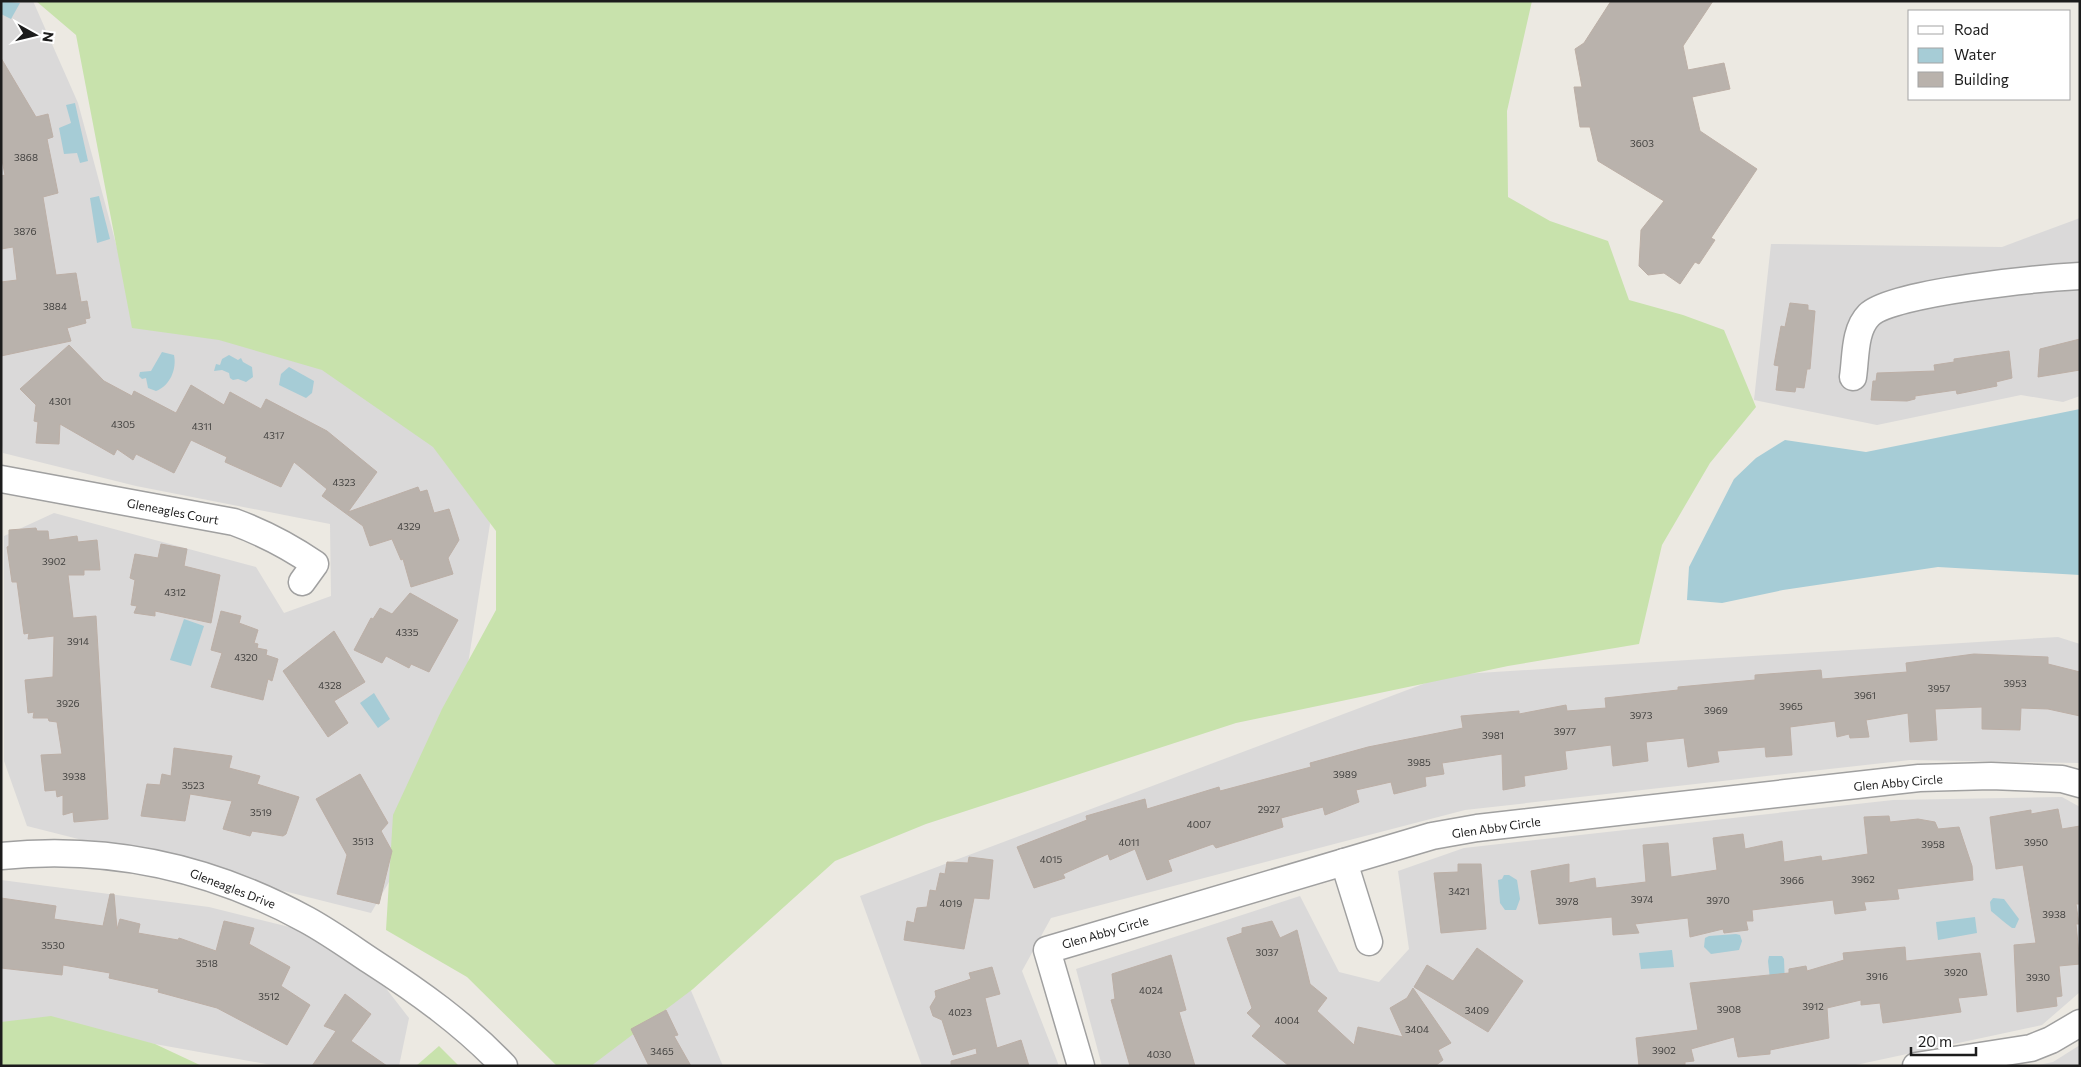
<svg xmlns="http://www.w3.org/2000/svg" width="2081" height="1067" font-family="Commissioner,sans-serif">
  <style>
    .residential { fill: #dad9d9 }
    .grass { fill: #c8e2ac }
    .water { fill: #a6ccd6 }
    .building { fill: #b9b2ac; stroke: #bcafa6 }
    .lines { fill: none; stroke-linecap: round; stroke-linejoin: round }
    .street-casing { stroke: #a0a0a0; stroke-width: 29 }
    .street { stroke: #fff; stroke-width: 26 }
    .labels { text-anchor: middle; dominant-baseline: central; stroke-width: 4; stroke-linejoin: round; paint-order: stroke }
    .number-label { font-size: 10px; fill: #434240 }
    .street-label { font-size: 12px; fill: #1c1c1c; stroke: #fff }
  </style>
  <rect width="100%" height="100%" fill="#ece9e2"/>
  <g class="residential">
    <path d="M1,1H33L78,103L126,281L475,437L490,524L457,734L393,875L371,913L27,826L4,761V536L54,513L256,567L284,613L331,596L330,524L136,486L3,453L1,438Z"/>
    <path d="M2080,218V396L2063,402L2021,395L1877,425L1754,400L1771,244L2002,247Z"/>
    <path d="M2058,637L2080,644V763L1910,760L1465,810L1051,918L1022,971L1059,1066H922L860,896L1447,675Z"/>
    <path d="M2062,797L2080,807V992L2042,1025L1851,1066H1102L1076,969L1300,896L1339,972L1379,982L1409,949L1398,871L1464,848L1893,800Z"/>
    <path d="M1,880L209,907L350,942L409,1018L399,1066H277L44,1024L1,1022Z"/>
    <path d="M681,967L723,1066H589Z"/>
    <path d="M2080,1045V1066H2034L2053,1062Z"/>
  </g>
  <g class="grass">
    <path d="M36,1H1532L1507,111L1508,197L1550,221L1608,241L1629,300L1683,315L1724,330L1756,407L1710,463L1662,545L1639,644L1508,666L1236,723L926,824L835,861L693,989L591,1066H557L467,977L386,930L393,815L442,709L496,610V531L433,447L322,370L219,340L132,328L76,35Z"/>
    <path d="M51,1016L155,1044L202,1066H1V1022Z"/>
    <path d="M439,1046L459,1066H416Z"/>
  </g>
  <g class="water">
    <path d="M1,1L20,3L11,19L1,14Z"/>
    <path d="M75,103L88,161L80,163L77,153L64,154L59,128L71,123L66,105Z"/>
    <path d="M99,196L110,239L97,243L90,198Z"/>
    <path d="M162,352L174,355C177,369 170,386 156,391L148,388L146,378L142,379L139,376L140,372L151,371Z"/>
    <path d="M229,355L238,360L241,358L243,362L252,367L253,377L246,382L238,379L233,380L230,378L229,373L222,370L214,371L216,364L220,365L222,359Z"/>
    <path d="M289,367L314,381L312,393L306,398L279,385L281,374Z"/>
    <path d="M2080,409V575L1938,567L1783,590L1722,603L1687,600L1689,567L1734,479L1756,458L1785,440L1866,452Z"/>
    <path d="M184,619L204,626L191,666L170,660Z"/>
    <path d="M374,693L390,719L378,728L360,703Z"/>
    <path d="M1504,875H1509L1517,880L1520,899L1516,910H1505L1500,903L1498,880L1502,879Z"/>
    <path d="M1993,898L2004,899L2019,919L2015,928H2012C2004,922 1998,917 1991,911L1990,902Z"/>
    <path d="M1975,917L1977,933L1938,940L1936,922Z"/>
    <path d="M1736,934L1740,935L1742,941L1739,950L1711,954L1704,947L1705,938L1709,936Z"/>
    <path d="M1672,950L1674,967L1641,969L1639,953Z"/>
    <path d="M1769,956H1782L1784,959L1785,986L1771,989L1768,961Z"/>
  </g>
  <g class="building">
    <path d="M1611,1H1713L1683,46L1688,70L1724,63L1730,89L1692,97L1700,131L1757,169L1711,238L1715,240L1699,264L1695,262L1680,284L1664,273L1648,275L1639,266L1641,230L1664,201L1598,161L1590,127H1580L1574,87H1582L1575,49L1584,43Z"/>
    <path d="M1,58L36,117L48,114L53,137L47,139L58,193L43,197L56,275L76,273L81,302L87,301L90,318L85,319L86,323L67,328L71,341L1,356V282L17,280L13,247L1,249V176L5,175L1,155Z"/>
    <path d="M1790,303L1808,305V310L1815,311L1810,369H1807L1804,388L1796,387L1795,392L1776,390L1779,366L1774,365L1781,326L1785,327Z"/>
    <path d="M2080,339V370L2038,377L2040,349Z"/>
    <path d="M69,345L104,381L132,396L134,391L176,413L191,385L224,405L230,392L261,409L266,399L327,431L377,472L348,512L418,487L420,492L427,490L434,513L449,509L459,540L448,558L453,574L411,587L403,559L401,560L392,539L370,546L363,526L322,496L327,489L294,462L281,487L225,462L227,457L191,440L174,473L136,454L133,460L117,449L114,455L60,424L59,444L36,443L38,422L34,421L36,405L20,389Z"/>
    <path d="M2009,351L2012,378L1996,382L1997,386L1957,394L1956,390L1915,396V399L1907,401L1871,400L1873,381H1876L1877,373L1935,371L1934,365L1954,362V359Z"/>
    <path d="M36,528L37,531H48L49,540L77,536L78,542L97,540L100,570H84V575H68L73,618L96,616L108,819L74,822L73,812L63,815V795L57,797L56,790L45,791L41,755L62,754L57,722L49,721L48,718H33L34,712L28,713L25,680L53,677L54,636L28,639L29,633L24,634L17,582H12L7,547L9,546V530Z"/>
    <path d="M161,544L187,549L184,566L220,575L211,623L155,611V616L134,613L137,606L131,605L135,580L130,578L135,554L158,558Z"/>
    <path d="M410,593L458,620L429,672L411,664L409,668L386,656L382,663L354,650L371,618L373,619L380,608L392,614Z"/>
    <path d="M221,611L241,616L239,623L258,630L254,643L258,644L257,648L267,650L266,655L278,659L272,681L268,679L263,700L211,687L222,653L211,650Z"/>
    <path d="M334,631L365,682L334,701L348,723L328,737L283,671Z"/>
    <path d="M1974,654L2048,657V664L2080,672V716L2048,709L2021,708L2020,730L1982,729V707L1935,709L1937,740L1910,742L1908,713L1866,720L1869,737L1850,738L1849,734L1837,737L1835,721L1790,727L1792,755L1766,757L1765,747L1717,751L1719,762L1688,767L1684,738L1646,742L1648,761L1613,766L1611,745L1565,751L1567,769L1524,776L1525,786L1503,790L1502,754L1442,763L1444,774L1425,777L1426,786L1394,794L1391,782L1356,790L1359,802L1325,815L1323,807L1281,818L1283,827L1216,848L1213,844L1168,860L1172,871L1147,880L1135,849L1110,860L1108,854L1063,874L1065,878L1034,888L1017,847L1087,820L1086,816L1145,799L1147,809L1219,787L1220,791L1311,767L1310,763L1368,747L1463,728L1461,716L1519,711V714L1566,705L1567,711L1606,708L1605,698L1678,690V687L1755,680V675L1821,670L1822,679L1907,672L1906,663Z"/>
    <path d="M174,748L232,756L229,768L260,776L257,784L299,797L286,834L283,836L252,831L250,836L223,829L232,801L190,794L185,821L141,816L147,784L160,785L162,774L171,776Z"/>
    <path d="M360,774L388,823L381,831L392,851L379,904L337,894L347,855L316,799Z"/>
    <path d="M2058,809L2062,829L2080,826V904H2076L2079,924H2076L2080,964L2059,966L2062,996L2056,997L2057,1006L2017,1012L2014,945L2036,943L2023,865L1996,869L1990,817L2031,810V814Z"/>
    <path d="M1889,816L1890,822L1918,819L1935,822L1938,829L1959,827L1972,866L1973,880L1897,889L1899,899L1864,902L1866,910L1835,914L1833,900L1752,910L1753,921H1746L1748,930L1724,933L1723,929L1690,937L1688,918L1635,924L1639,933L1613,935L1612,917L1539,924L1531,871L1569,864V883L1595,878L1596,888L1646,882L1643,845L1668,843L1671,877L1717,870L1713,838L1743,834L1745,849L1782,841L1784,862L1821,856L1822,861L1868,854L1864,817Z"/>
    <path d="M969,857L993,860L989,899L974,898L964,949L904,940L907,921L914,923L917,908L927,907L930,890L936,891L940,873L945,874L947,862L968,863Z"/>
    <path d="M1458,864H1481L1486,929L1441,933L1434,873L1458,872Z"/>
    <path d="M110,894H114L117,929L120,919L140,924L138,933L178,940L179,938L216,951L224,921L254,928L249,944L290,967L281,986L310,1005L287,1045L217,1008L158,992L159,989L109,978L110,973L63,965L62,975L1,968V898L56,906L54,919L103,926Z"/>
    <path d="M1272,921L1280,938L1297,930L1310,984L1327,998L1317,1011L1354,1045L1358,1027L1403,1037L1390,1008L1407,998L1413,988L1451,1043L1438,1050L1443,1060L1435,1066H1289L1252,1036L1261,1026L1247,1013L1252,1008L1227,938L1242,933V928Z"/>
    <path d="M1905,947L1906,961L1980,953L1987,995L1958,998L1961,1012L1883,1023L1880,1003L1861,1005V1000L1827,1008L1829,1038L1770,1050V1054L1738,1057L1734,1037L1691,1049L1694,1061L1685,1062V1066H1639L1636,1038L1698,1030L1690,983L1789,973V969L1806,966L1807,971L1844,960L1843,953Z"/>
    <path d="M1477,948L1523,981L1488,1032L1414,987L1427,965L1453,981Z"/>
    <path d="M1171,955L1186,1010L1179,1012L1195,1066H1130L1111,1000L1115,999L1112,974Z"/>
    <path d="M992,967L1000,994L985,998L997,1048L1021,1040L1029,1066H951V1061L977,1054L976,1048L953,1055L942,1020L933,1016L930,1007L936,997L935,991L971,979L969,973Z"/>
    <path d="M345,994L371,1014L351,1041L387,1066H312L336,1031L324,1026Z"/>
    <path d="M666,1010L678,1035L674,1036L691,1066H649L631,1029Z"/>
  </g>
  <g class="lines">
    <g class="street-casing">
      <g id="street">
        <path d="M1853,377C1856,357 1854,330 1869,315C1892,292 2043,278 2080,276"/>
        <path d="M1,479L234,522C264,533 289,546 315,564L302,582"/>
        <path d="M1,856C109,845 212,868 307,920C329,932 350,947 371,961C419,992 464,1024 504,1066"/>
        <path d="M1344,862L1369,942"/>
        <path d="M1081,1066L1047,950L1432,836L1477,828L1919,778L1991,776L2062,779L2080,784"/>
        <path d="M1916,1066L2031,1048L2051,1040L2080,1023"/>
      </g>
    </g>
    <use href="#street" class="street"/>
  </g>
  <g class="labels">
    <g class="number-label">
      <text x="1642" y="143">3603</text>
      <text x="26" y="157">3868</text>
      <text x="25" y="231">3876</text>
      <text x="55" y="306">3884</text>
      <text x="60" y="401">4301</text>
      <text x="123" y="424">4305</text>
      <text x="202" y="426">4311</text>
      <text x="274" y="435">4317</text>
      <text x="344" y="482">4323</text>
      <text x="409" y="526">4329</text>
      <text x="54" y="561">3902</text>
      <text x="175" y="592">4312</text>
      <text x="407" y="632">4335</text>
      <text x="78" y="641">3914</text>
      <text x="246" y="657">4320</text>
      <text x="2015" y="683">3953</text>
      <text x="330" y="685">4328</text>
      <text x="1939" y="688">3957</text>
      <text x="1865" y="695">3961</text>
      <text x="68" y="703">3926</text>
      <text x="1791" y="706">3965</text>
      <text x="1716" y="710">3969</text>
      <text x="1641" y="715">3973</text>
      <text x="1565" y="731">3977</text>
      <text x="1493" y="735">3981</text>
      <text x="1419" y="762">3985</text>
      <text x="1345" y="774">3989</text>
      <text x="74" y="776">3938</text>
      <text x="193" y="785">3523</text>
      <text x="1269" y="809">2927</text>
      <text x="261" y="812">3519</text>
      <text x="1199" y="824">4007</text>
      <text x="363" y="841">3513</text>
      <text x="1129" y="842">4011</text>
      <text x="2036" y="842">3950</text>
      <text x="1933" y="844">3958</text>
      <text x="1051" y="859">4015</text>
      <text x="1863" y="879">3962</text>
      <text x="1792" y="880">3966</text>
      <text x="1459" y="891">3421</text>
      <text x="1642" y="899">3974</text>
      <text x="1718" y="900">3970</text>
      <text x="1567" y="901">3978</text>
      <text x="951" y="903">4019</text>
      <text x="2054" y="914">3938</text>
      <text x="53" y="945">3530</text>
      <text x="1267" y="952">3037</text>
      <text x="207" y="963">3518</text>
      <text x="1956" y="972">3920</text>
      <text x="1877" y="976">3916</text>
      <text x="2038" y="977">3930</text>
      <text x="1151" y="990">4024</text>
      <text x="269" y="996">3512</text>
      <text x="1813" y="1006">3912</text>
      <text x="1729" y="1009">3908</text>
      <text x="1477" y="1010">3409</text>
      <text x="960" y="1012">4023</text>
      <text x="1287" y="1020">4004</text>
      <text x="1417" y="1029">3404</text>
      <text x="1664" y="1050">3902</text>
      <text x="662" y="1051">3465</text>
      <text x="1159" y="1054">4030</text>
    </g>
    <g class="street-label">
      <text transform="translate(173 511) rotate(11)">Gleneagles Court</text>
      <text transform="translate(1898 782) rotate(-5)">Glen Abby Circle</text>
      <text transform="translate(1496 827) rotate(-8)">Glen Abby Circle</text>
      <text transform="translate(233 888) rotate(21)">Gleneagles Drive</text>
      <text transform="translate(1105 932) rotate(-16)">Glen Abby Circle</text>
    </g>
  </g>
  <rect width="2081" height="1067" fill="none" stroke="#1c1c1c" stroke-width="5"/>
  <rect x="1908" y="10" width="162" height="90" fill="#ffffff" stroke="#a4a4a4"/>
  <rect x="1918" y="26" width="25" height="8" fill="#ffffff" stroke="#a4a4a4"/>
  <text x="1954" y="35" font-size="15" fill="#1c1c1c">Road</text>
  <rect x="1918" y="48" width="25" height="15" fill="#a6ccd6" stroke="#a4a4a4"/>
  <text x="1954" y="60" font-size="15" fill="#1c1c1c">Water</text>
  <rect x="1918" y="72" width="25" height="15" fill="#b9b2ac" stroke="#a4a4a4"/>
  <text x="1954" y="85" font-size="15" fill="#1c1c1c">Building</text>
  <g transform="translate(35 35) rotate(98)" stroke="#ffffff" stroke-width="4" paint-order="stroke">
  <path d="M0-4L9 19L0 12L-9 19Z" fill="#1c1c1c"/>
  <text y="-8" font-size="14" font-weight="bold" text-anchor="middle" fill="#1c1c1c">N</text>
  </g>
  <path d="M1911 1047v8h65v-8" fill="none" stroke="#1c1c1c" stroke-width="2.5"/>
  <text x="1918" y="1047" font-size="15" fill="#1c1c1c" stroke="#ffffff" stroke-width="4" paint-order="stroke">20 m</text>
</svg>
